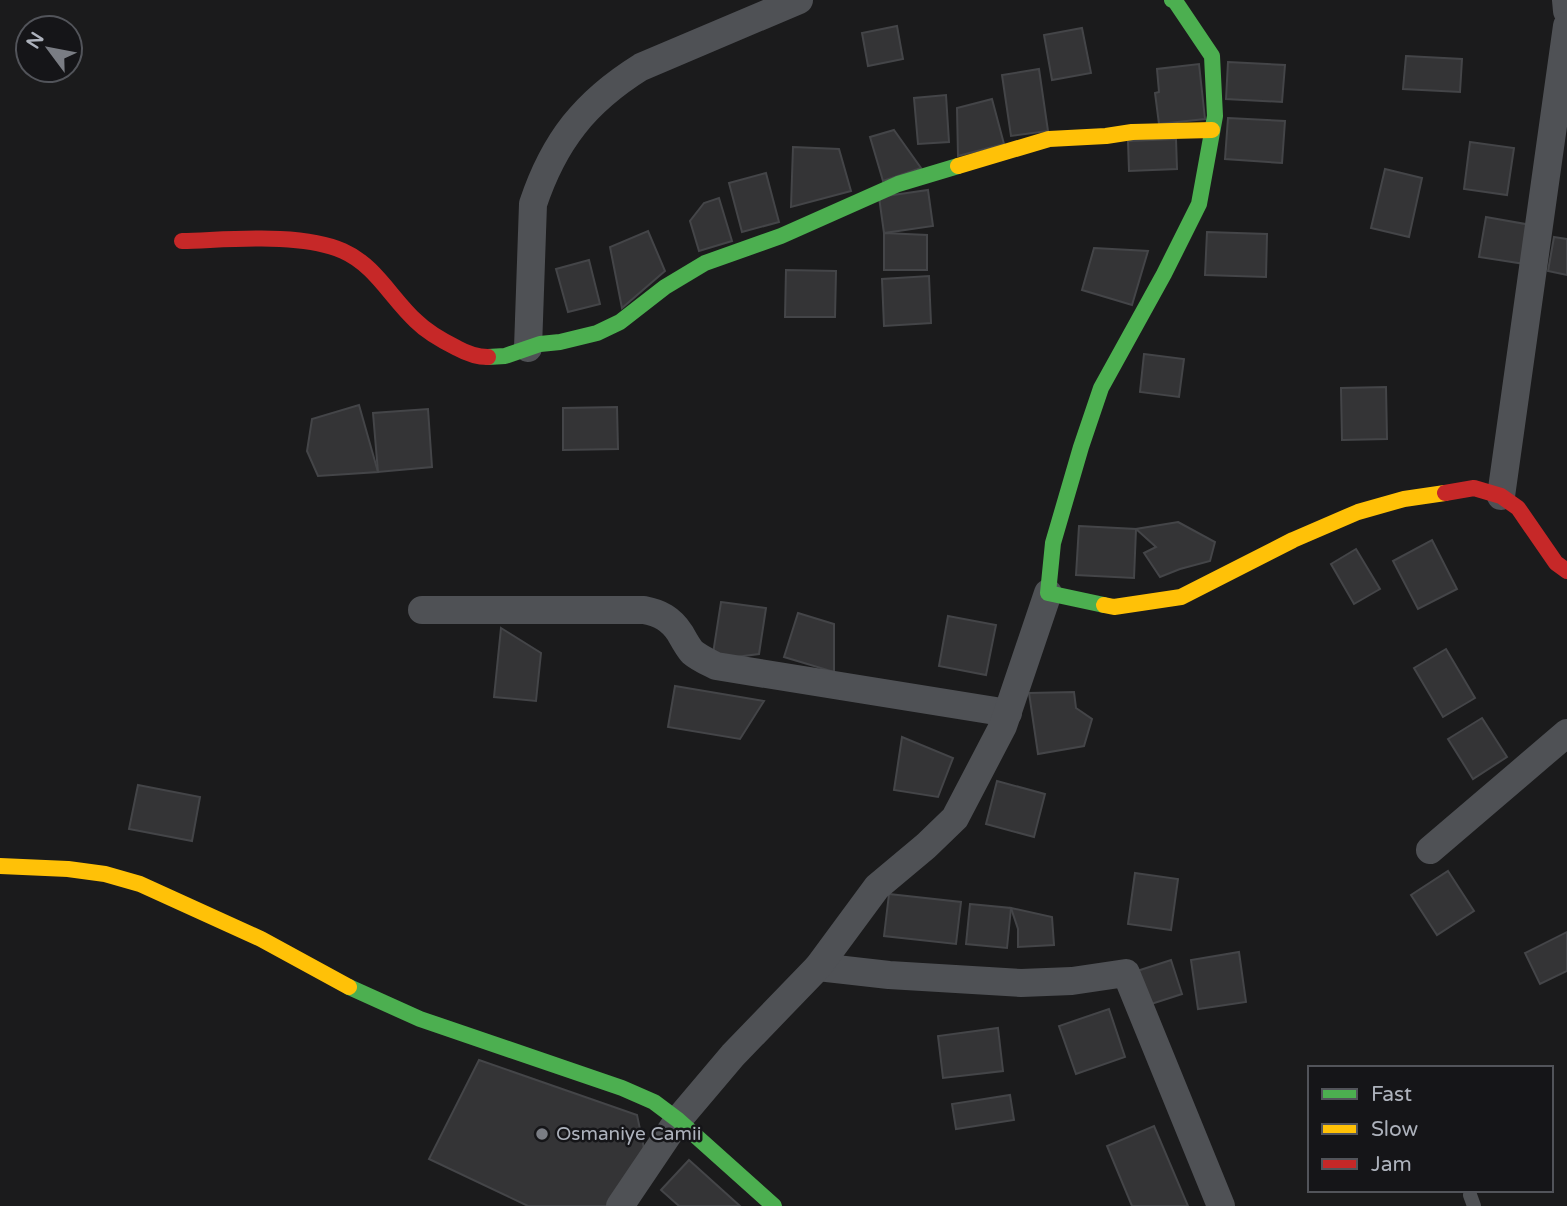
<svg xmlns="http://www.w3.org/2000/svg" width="1567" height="1206" font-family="'Varela Round',sans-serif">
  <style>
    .building { fill: #343436; stroke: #444548; stroke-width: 2 }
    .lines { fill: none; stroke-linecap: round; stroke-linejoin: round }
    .lane { stroke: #4f5155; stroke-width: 14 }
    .street { stroke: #4f5155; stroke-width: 28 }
    .fast { stroke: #4caf50; stroke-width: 16 }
    .slow { stroke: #ffc107; stroke-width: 16 }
    .jam { stroke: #c62828; stroke-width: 16 }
    .poi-dot { fill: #7a7d84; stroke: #151518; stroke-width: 2.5 }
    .labels { text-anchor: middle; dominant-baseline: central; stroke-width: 5; stroke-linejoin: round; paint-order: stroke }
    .poi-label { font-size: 19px; fill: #adb2bc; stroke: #151518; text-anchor: start }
  </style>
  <rect width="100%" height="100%" fill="#1b1b1c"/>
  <g class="building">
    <path d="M897,26L903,59L868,66L862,33Z"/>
    <path d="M1082,28L1091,73L1052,80L1044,35Z"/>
    <path d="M1406,56L1462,59L1460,92L1403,89Z"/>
    <path d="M1228,62L1285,65L1282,102L1226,99Z"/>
    <path d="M1199,64L1205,119L1159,124L1155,93L1159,92L1157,69Z"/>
    <path d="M1039,69L1048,131L1011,136L1002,75Z"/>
    <path d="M946,95L949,142L918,144L914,98Z"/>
    <path d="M992,99L1004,144L958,156L957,108Z"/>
    <path d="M1228,118L1285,121L1282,163L1225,159Z"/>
    <path d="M894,130L921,168L883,181L870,137Z"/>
    <path d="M1176,139L1177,169L1129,171L1128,141Z"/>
    <path d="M1470,142L1514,148L1507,195L1464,189Z"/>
    <path d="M793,147L839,149L851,191L791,207Z"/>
    <path d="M1385,169L1422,178L1409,237L1371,228Z"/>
    <path d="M766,173L779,222L742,232L729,183Z"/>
    <path d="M928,190L933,226L884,233L879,197Z"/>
    <path d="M719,198L732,241L699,251L690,221L704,203Z"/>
    <path d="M1486,217L1531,225L1525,264L1479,257Z"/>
    <path d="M648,231L665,271L622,308L610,247Z"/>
    <path d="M1207,232L1267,234L1266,277L1205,275Z"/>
    <path d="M884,233L927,235V270H884Z"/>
    <path d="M1554,237L1567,239V275L1548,271Z"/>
    <path d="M1094,248L1148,251L1132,305L1082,290Z"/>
    <path d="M589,260L600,304L568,312L556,269Z"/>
    <path d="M786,270L836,271L835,317H785Z"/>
    <path d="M929,276L931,323L884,326L882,279Z"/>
    <path d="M1144,354L1184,359L1179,397L1140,392Z"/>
    <path d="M1386,387L1387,439L1342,440L1341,388Z"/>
    <path d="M359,405L378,472L318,476L307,451L312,419Z"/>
    <path d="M617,407L618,449L563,450V408Z"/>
    <path d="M428,409L432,467L378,472L373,413Z"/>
    <path d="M1178,522L1215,542L1210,561L1180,569L1160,577L1144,553L1156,547L1136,529Z"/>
    <path d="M1079,526L1136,529L1134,578L1076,575Z"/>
    <path d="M1432,540L1457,589L1418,609L1393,561Z"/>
    <path d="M1356,549L1380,589L1354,604L1331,564Z"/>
    <path d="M721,602L766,608L759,654L712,660Z"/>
    <path d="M798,613L834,624V672L784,657Z"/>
    <path d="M948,616L996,625L986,675L939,666Z"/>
    <path d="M501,628L541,653L536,701L494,697Z"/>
    <path d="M1446,649L1475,698L1443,717L1414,668Z"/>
    <path d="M675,686L764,701L740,739L668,727Z"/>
    <path d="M1074,692L1076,708L1092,719L1084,746L1038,754L1029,693Z"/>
    <path d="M1482,718L1507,757L1473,779L1448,739Z"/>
    <path d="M902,737L953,758L938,797L894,790Z"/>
    <path d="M997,781L1045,794L1034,837L986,824Z"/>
    <path d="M138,785L200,797L192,841L129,829Z"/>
    <path d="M1448,871L1474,911L1437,935L1411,895Z"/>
    <path d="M1135,873L1178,879L1171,930L1128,924Z"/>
    <path d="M889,894L961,902L956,944L884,936Z"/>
    <path d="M970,904L1011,908L1007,948L966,944Z"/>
    <path d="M1011,908L1052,917L1054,945L1018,947V929Z"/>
    <path d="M1567,932V971L1540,984L1525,953Z"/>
    <path d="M1239,952L1246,1002L1198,1009L1191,960Z"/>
    <path d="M1171,960L1182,994L1145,1006L1134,972Z"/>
    <path d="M1109,1009L1125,1057L1076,1074L1059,1026Z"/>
    <path d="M998,1028L1003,1071L943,1078L938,1036Z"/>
    <path d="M479,1060L637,1115L645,1153L608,1206H528L429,1159Z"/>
    <path d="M1010,1095L1014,1120L956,1129L952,1104Z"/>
    <path d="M1154,1126L1188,1206H1132L1107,1146Z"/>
    <path d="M689,1160L740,1206H679L661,1190Z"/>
  </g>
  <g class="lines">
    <path class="lane" d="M1470,1195L1474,1206"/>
    <g class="street">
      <path d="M1566,0L1567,11"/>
      <path d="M528,348L533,204C554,141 585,102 641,67L799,0"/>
      <path d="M1501,496L1567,26"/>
      <path d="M422,610H644C660,613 671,619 680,633C684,640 687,646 692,652C699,658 708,662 716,666L1008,713"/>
      <path d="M1430,850L1567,733"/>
      <path d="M818,967L889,975L1021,983L1072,981L1126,973L1221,1206"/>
      <path d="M620,1206L678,1120L733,1055L818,967L877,887L926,846L955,818L1003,726L1048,593"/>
    </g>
    <g class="fast">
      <path d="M488,357L505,356L540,344L560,342L597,333L620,322L665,287L705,263L781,236L898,184L958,166"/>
      <path d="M1104,605L1048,593L1053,543L1081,447L1101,388L1164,274L1199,204L1215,116L1212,56L1175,1L1172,0"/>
      <path d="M349,987L420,1019L622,1088L654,1102L678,1120L774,1206"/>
    </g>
    <g class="slow">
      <path d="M958,166L1049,139L1106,136L1132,132L1212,130"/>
      <path d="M1104,605L1114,607L1181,597L1293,540L1358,512L1404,499L1445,493"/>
      <path d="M0,866L68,869L105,874L140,884L261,939L349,987"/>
    </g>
    <g class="jam">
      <path d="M182,241C228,240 301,232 343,251C375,265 391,298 416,321C427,332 443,341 457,348C466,353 477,357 488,357"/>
      <path d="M1445,493L1474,488L1501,496L1518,508L1556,563L1567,571"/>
    </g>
  </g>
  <circle class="poi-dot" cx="542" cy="1134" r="7"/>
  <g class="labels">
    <g class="poi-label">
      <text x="556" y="1134">Osmaniye Camii</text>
    </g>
  </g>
  <rect x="1308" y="1066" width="245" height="126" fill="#151518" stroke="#52545a" stroke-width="2"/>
  <rect x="1322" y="1089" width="35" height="10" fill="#4caf50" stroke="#52545a" stroke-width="2"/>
  <text x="1371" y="1101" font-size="21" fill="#adb2bc">Fast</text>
  <rect x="1322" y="1124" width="35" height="10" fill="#ffc107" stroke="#52545a" stroke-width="2"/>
  <text x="1371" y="1136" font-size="21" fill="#adb2bc">Slow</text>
  <rect x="1322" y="1159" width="35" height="10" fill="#c62828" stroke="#52545a" stroke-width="2"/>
  <text x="1371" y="1171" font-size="21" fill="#adb2bc">Jam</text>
  <g transform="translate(49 49) rotate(302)"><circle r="33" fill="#151518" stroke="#52545a" stroke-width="2"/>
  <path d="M0-5L12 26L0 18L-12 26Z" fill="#7a7d84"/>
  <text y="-10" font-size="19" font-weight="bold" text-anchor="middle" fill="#adb2bc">N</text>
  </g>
</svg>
